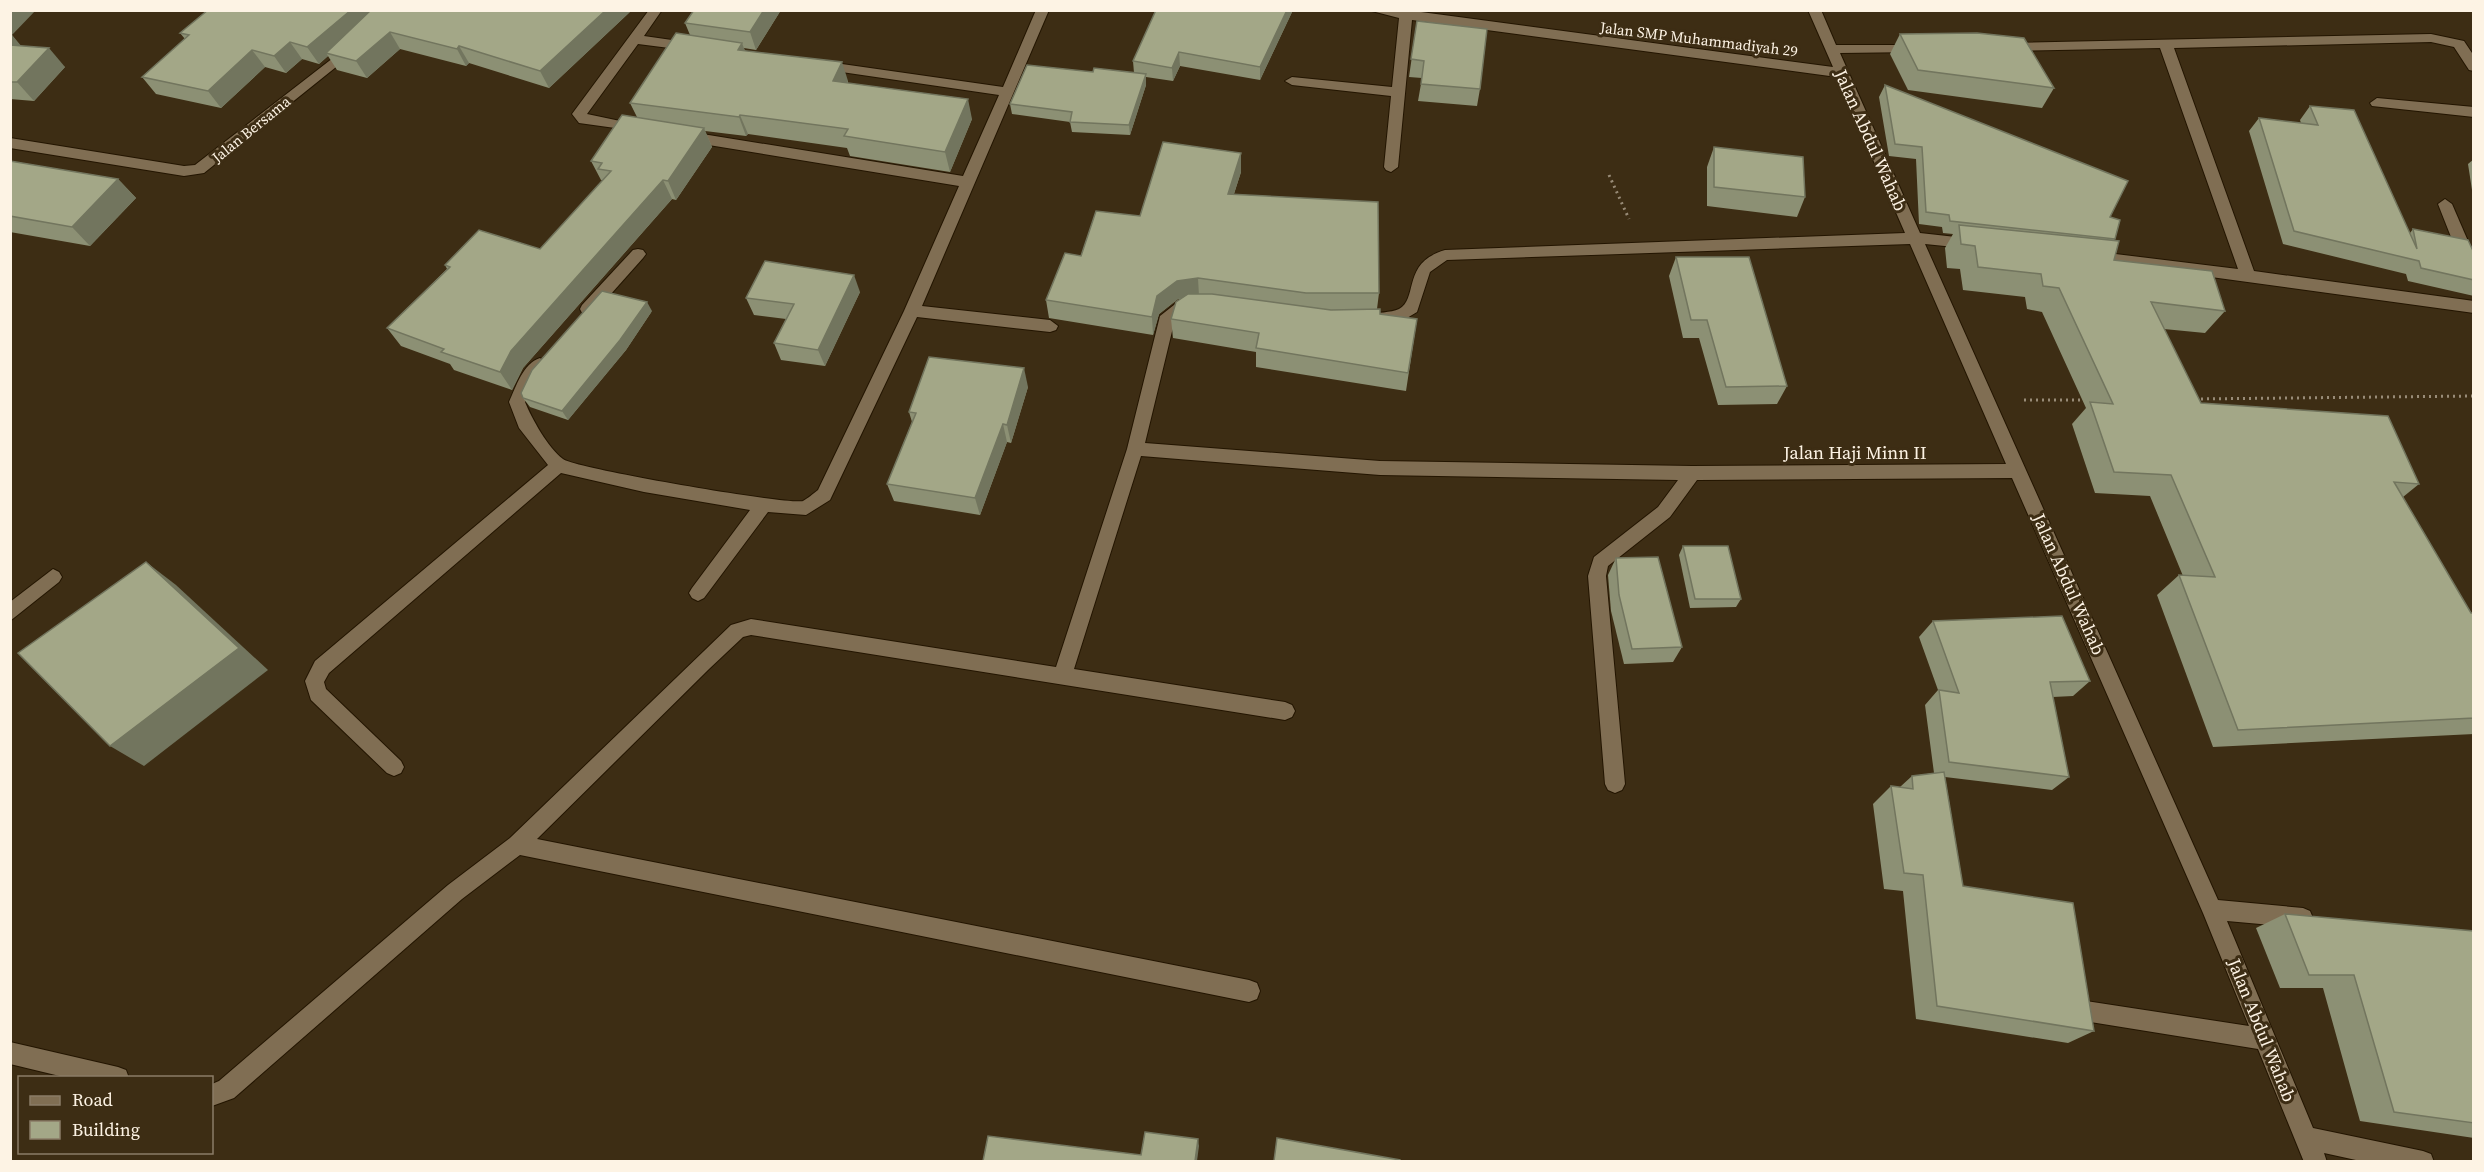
<svg xmlns="http://www.w3.org/2000/svg" width="2484" height="1172" font-family="'Source Serif 4',serif">
  <style>
    .lines { fill: none; stroke-linecap: round; stroke-linejoin: round }
    .minor-casing { stroke: #231500; stroke-width: 2 }
    .path { stroke: #988b77; stroke-width: 3; stroke-dasharray: 2 4; stroke-linecap: butt }
    .minor { fill: #806e53; fill-rule: evenodd }
    .wall { fill: #8c9074 }
    .shaded-wall { fill: #72755e }
    .building { fill: #a3a787; stroke: #72755e; stroke-width: 1.5 }
    .labels { text-anchor: middle; dominant-baseline: central; stroke-width: 6; stroke-linejoin: round; paint-order: stroke }
    .far-street-label { font-size: 15px; fill: #fdf3e4; stroke: #3d2d14 }
    .street-label { font-size: 18px; fill: #fdf3e4; stroke: #3d2d14 }
  </style>
  <rect width="100%" height="100%" fill="#3d2d14"/>
  <g class="lines">
    <g class="minor-casing">
      <g id="minor">
        <path d="M649,10H662L644,36L693,43L700,47L693,51L638,44L587,114L644,126V132L579,123L572,114Z"/>
        <path d="M1036,10H1049L922,306L1050,320L1058,326L1056,330L1050,332L917,317L830,500L806,515L768,512L704,598L698,601L692,598L689,593L692,588L750,510L644,492L561,473L329,673L324,682L326,689L401,761L404,767L401,773L394,776L387,773L311,700L305,681L315,661L548,465L519,428L509,402C516,387 523,363 540,358L548,364L537,378L525,402C532,419 548,448 563,459C573,468 787,505 803,501C807,499 814,493 818,490L904,311L959,186L684,141L677,136L679,133L684,131L963,176L999,95L821,69L814,65L821,61L1003,87Z"/>
        <path d="M1368,10H1406L1833,67L1808,10H1821L1836,45H1923V51L1918,52L1840,53L1920,233L1974,239L1982,244L1974,249L1925,244L2218,900L2303,908L2310,911L2313,918L2310,925L2303,928L2227,921L2313,1128L2423,1151L2431,1154L2434,1162H2365L2324,1153L2327,1162H2304L2258,1049L2078,1020L2075,1012L2078,1004L2086,1001L2249,1026L2203,913L2012,478L1697,480L1670,517L1608,566L1606,576L1625,784L1622,790L1615,793L1608,790L1605,784L1588,576L1594,557L1658,507L1678,480L1380,475L1141,456L1074,669L1285,702L1292,705L1295,711L1292,717L1285,720L751,635L743,637L709,669L537,839L1249,980L1257,983L1260,991L1257,999L1249,1002L520,855L462,899L234,1098L212,1106V1084L219,1081L448,885L510,838L731,625L751,619L1056,667L1127,449L1160,316L1179,301L1193,299L1201,305L1199,309L1188,311L1175,319L1145,443L1380,461L1692,466L2006,464L1910,244L1447,260L1430,272L1417,312L1402,321L1367,323L1365,319L1367,315C1377,312 1391,313 1399,309C1419,298 1401,263 1445,250L1905,233L1837,77L1412,20L1398,167L1391,172L1386,170L1384,167L1391,96L1292,85L1285,81L1292,77L1392,87L1399,18Z"/>
        <path d="M2431,34L2464,41L2474,56V71L2469,70L2454,47L2431,42L2174,48L2254,271L2474,301V313L2086,260L2083,256L2086,252L2091,251L2238,269L2160,48L2005,51L1998,47L2005,43Z"/>
        <path d="M351,44L358,48L356,51L204,173L184,176L10,148V138L184,166L195,165Z"/>
        <path d="M2377,98L2474,107V117L2372,106L2370,103Z"/>
        <path d="M2445,199L2452,204L2474,255V280L2466,275L2438,204Z"/>
        <path d="M638,249L643,250L646,254L643,258L594,313H582L580,309L582,305L633,250Z"/>
        <path d="M53,569L59,572L62,577L59,582L10,621V602Z"/>
        <path d="M10,1042L118,1067L126,1070L129,1078H68L10,1064Z"/>
      </g>
    </g>
    <g class="path">
      <path d="M1609,175L1629,219"/>
      <path d="M2195,399L2474,396"/>
      <path d="M2024,400H2085"/>
    </g>
    <use href="#minor" class="minor"/>
  </g>
  <g class="wall">
    <path d="M10,10L12,35L20,46L65,67L34,101L10,99Z"/>
    <path d="M208,10H632L549,88L469,63L466,66L400,49L367,78L337,70L328,56L319,64L302,59L286,73L265,67L221,108L156,94L142,77L185,39L180,33Z"/>
    <path d="M694,10H781L756,50L744,48L745,51L848,81V83L972,119L950,172L850,156L847,148L748,134L746,136L705,131L712,147L676,200L672,199L523,368L512,390L454,370L450,364L401,346L387,328L447,269L445,265L540,249L603,180H601L591,161L637,117L630,103L690,35L685,23Z"/>
    <path d="M1156,10H1293L1260,80L1180,66L1173,81L1146,77V85L1130,135L1072,132L1070,122L1012,114L1010,104L1134,73L1133,61Z"/>
    <path d="M1417,21L1480,89L1477,106L1418,101L1422,78L1409,77Z"/>
    <path d="M1900,34L2054,88L2042,108L1908,90L1890,54Z"/>
    <path d="M1885,85L2110,217L2115,239L2113,241L2114,260L2225,311L2205,333L2164,329L2201,403L2419,484L2403,497L2471,613H2474V734L2213,747L2157,595L2179,575L2183,576L2150,496L2095,493L2072,424L2086,408L2042,312L2027,309L2025,297L1963,290L1960,269L1947,268L1945,248L1953,234L1943,233L1942,227L1919,224L1916,159L1889,156L1879,97Z"/>
    <path d="M2310,106L2410,233L2413,229L2474,253V296L2408,281L2406,274L2283,244L2249,131L2259,118L2301,123L2300,120Z"/>
    <path d="M1714,147L1805,197L1797,217L1707,206V167Z"/>
    <path d="M1241,153V172L1234,194L1379,293L1377,309L1380,314L1417,319L1406,391L1256,367V352L1173,338L1171,319L1180,299H1178L1159,314L1153,335L1049,318L1046,300L1081,256L1140,216Z"/>
    <path d="M2474,159V203L2468,164Z"/>
    <path d="M10,161L118,179L136,198L90,246L10,232Z"/>
    <path d="M1676,257L1787,386L1777,404L1718,405L1699,338H1683L1669,276Z"/>
    <path d="M860,292L825,366L781,360L774,343L786,319L754,315L746,298Z"/>
    <path d="M652,311L626,350L568,420L530,407L523,398Z"/>
    <path d="M1028,387L1011,443L1007,442L980,515L894,501L887,484L912,422L909,412Z"/>
    <path d="M1683,546L1741,599L1736,607L1690,608L1679,555Z"/>
    <path d="M1616,558L1682,647L1673,662L1624,664L1611,611L1608,575Z"/>
    <path d="M1933,621L2090,681L2073,696L2053,697L2069,777L2052,790L1945,777L1963,886L2094,1031L2068,1043L1916,1019L1903,891L1884,889L1873,804L1891,786L1900,787L1912,776L1934,773L1925,705L1938,690L1919,637Z"/>
    <path d="M2285,914L2474,931V1138L2360,1121L2323,988H2280L2256,928Z"/>
  </g>
  <g class="shaded-wall">
    <path d="M10,10H36L12,35L28,54L10,53Z"/>
    <path d="M351,10H381L326,53L328,56L319,64L307,47Z"/>
    <path d="M606,10H632L549,88L540,71Z"/>
    <path d="M764,10H781L756,50L750,32Z"/>
    <path d="M1287,10H1293L1260,80V67Z"/>
    <path d="M390,32L400,49L367,78L356,61Z"/>
    <path d="M290,42L302,59L286,73L274,56Z"/>
    <path d="M742,43L749,62L738,50Z"/>
    <path d="M459,46L469,63L466,66L457,49Z"/>
    <path d="M49,48L65,67L34,101L17,82Z"/>
    <path d="M252,50L265,67L221,108L208,91Z"/>
    <path d="M1179,52L1180,66L1173,81L1172,68Z"/>
    <path d="M842,62L848,81L839,100L833,81Z"/>
    <path d="M1146,74V85L1130,135L1129,125Z"/>
    <path d="M968,99L972,119L950,172L945,152Z"/>
    <path d="M740,115L748,134L746,136L739,117Z"/>
    <path d="M704,128L712,147L676,200L668,181Z"/>
    <path d="M1241,153V172L1228,212V194Z"/>
    <path d="M118,179L136,198L90,246L72,227Z"/>
    <path d="M663,180L672,199L523,368L512,390L500,372L511,351Z"/>
    <path d="M854,275L860,292L825,366L818,350Z"/>
    <path d="M1198,278L1199,296L1178,299L1159,314L1153,335L1152,317L1157,296L1177,281Z"/>
    <path d="M647,302L652,311L626,350L568,420L562,411Z"/>
    <path d="M1024,368L1028,387L1011,443L1007,425Z"/>
    <path d="M1003,424L1007,442L980,515L975,498Z"/>
    <path d="M146,562L176,585L268,670L144,766L110,746Z"/>
    <path d="M1198,1139L1199,1146L1197,1161H1195Z"/>
  </g>
  <g class="building">
    <path d="M208,10H351L307,47L290,42L274,56L252,50L208,91L142,77L189,35L180,33Z"/>
    <path d="M371,10H606L540,71L459,46L457,49L390,32L356,61L326,53Z"/>
    <path d="M694,10H764L750,32L685,23Z"/>
    <path d="M1156,10H1287L1260,67L1179,52L1172,68L1133,61Z"/>
    <path d="M1417,21L1487,29L1480,89L1421,84L1424,61L1411,59Z"/>
    <path d="M676,33L742,43L738,50L842,62L833,81L968,99L945,152L844,136L848,129L740,115L739,117L630,103Z"/>
    <path d="M1977,33L2024,38L2054,88L1918,70L1900,34Z"/>
    <path d="M10,45L49,48L17,82H10Z"/>
    <path d="M1027,65L1093,72L1094,68L1146,74L1129,125L1070,122L1072,112L1010,104Z"/>
    <path d="M1885,85L2128,181L2110,217L2120,220L2115,239L1950,221L1949,215L1926,212L1922,147L1895,144Z"/>
    <path d="M2310,106L2354,110L2417,249L2413,229L2468,240L2474,253V280L2421,268L2419,261L2294,231L2259,118L2318,125Z"/>
    <path d="M622,115L704,128L668,181L663,180L511,351L500,372L441,352L444,349L387,328L450,267L445,265L479,230L540,249L611,171L598,169L602,163L591,161Z"/>
    <path d="M1163,142L1241,153L1228,194L1378,202L1379,293H1306L1198,278L1177,281L1157,296L1152,317L1046,300L1065,253L1081,256L1096,211L1140,216Z"/>
    <path d="M1714,147L1803,157L1805,197L1714,187Z"/>
    <path d="M10,161L118,179L72,227L10,216Z"/>
    <path d="M1959,225L2119,241L2114,260L2212,271L2225,311L2151,302L2201,403L2388,416L2419,484L2394,482L2471,613H2474V718L2238,730L2179,575L2215,577L2171,475L2114,472L2090,402L2113,404L2059,288L2043,286L2041,274L1978,267L1975,246L1961,244Z"/>
    <path d="M1676,257H1749L1787,386L1726,387L1707,320H1691Z"/>
    <path d="M765,261L854,275L818,350L774,343L794,304L746,298Z"/>
    <path d="M602,291L647,302L620,340L562,411L523,398L521,393L532,370Z"/>
    <path d="M1188,294H1212L1331,310L1380,309V314L1417,319L1408,373L1256,348L1259,333L1171,319L1176,302Z"/>
    <path d="M929,357L1024,368L1007,425L1003,424L975,498L887,484L916,413L909,412Z"/>
    <path d="M1683,546H1728L1741,599H1695Z"/>
    <path d="M1658,557L1682,647L1632,649L1619,595L1616,558Z"/>
    <path d="M146,562L239,648L110,746L18,653Z"/>
    <path d="M2062,616L2090,681L2050,682L2069,777L1949,762L1939,690L1959,693L1933,621Z"/>
    <path d="M1944,772L1963,886L2073,903L2094,1031L1937,1006L1923,875L1904,873L1891,786L1913,789L1912,776Z"/>
    <path d="M2285,914L2474,931V1123L2394,1112L2354,975H2309Z"/>
    <path d="M1145,1132L1198,1139L1195,1161H983L988,1136L1141,1155Z"/>
    <path d="M1277,1138L1400,1160V1161H1274Z"/>
  </g>
  <g class="labels">
    <g class="far-street-label">
      <text transform="translate(1699 39) rotate(7)">Jalan SMP Muhammadiyah 29</text>
      <text transform="translate(251 129) rotate(-39)">Jalan Bersama</text>
    </g>
    <g class="street-label">
      <text transform="translate(1871 140) rotate(66)">Jalan Abdul Wahab</text>
      <text x="1855" y="452">Jalan Haji Minn II</text>
      <text transform="translate(2069 584) rotate(66)">Jalan Abdul Wahab</text>
      <text transform="translate(2262 1030) rotate(68)">Jalan Abdul Wahab</text>
    </g>
  </g>
  <rect width="2484" height="1172" fill="none" stroke="#fdf3e4" stroke-width="24"/>
  <rect x="18" y="1076" width="195" height="78" fill="#3d2d14" stroke="#8a7c67" stroke-width="1.5"/>
  <rect x="30" y="1096" width="30" height="9" fill="#806e53" stroke="#8a7c67" stroke-width="1.5"/>
  <text x="72" y="1106" font-size="18" fill="#fdf3e4">Road</text>
  <rect x="30" y="1121" width="30" height="18" fill="#a3a787" stroke="#8a7c67" stroke-width="1.5"/>
  <text x="72" y="1136" font-size="18" fill="#fdf3e4">Building</text>
</svg>
